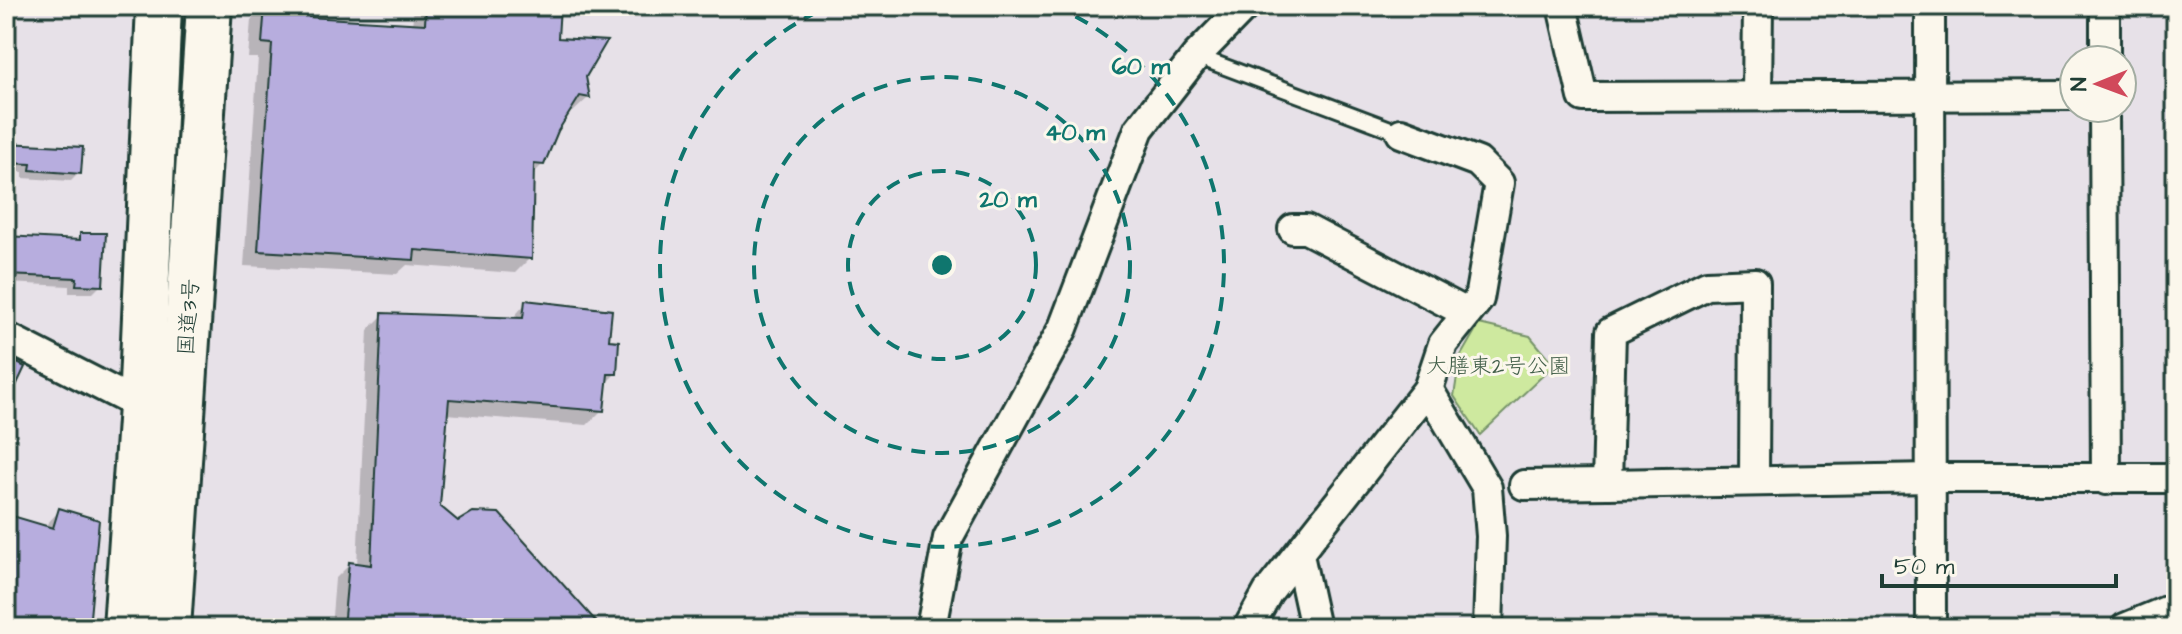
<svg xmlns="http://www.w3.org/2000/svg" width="2182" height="634" font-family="'Architects Daughter','Klee One',sans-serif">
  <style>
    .green { fill: #cee99f; stroke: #76936a; stroke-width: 2 }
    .shadow { fill: #0003 }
    .building { fill: #b7adde; stroke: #1f3d34; stroke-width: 2 }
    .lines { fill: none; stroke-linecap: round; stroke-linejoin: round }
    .lane-casing { stroke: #1f3d34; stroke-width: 20 }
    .street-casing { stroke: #1f3d34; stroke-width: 34 }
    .highway-casing { stroke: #1f3d34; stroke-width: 50 }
    .lane { stroke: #fbf7ec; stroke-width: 14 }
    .street { stroke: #fbf7ec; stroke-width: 28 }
    .highway { stroke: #fbf7ec; stroke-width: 44 }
    .ring { fill: none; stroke: #0f766e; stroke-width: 4; stroke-dasharray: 14 10 }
    .labels { text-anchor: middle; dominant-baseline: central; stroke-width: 6; stroke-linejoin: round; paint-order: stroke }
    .street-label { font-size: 22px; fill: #1f3d34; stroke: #fbf7ec }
    .park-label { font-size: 22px; fill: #425f49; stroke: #fbf7ec }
    .centre { fill: #0f766e; stroke: #fbf7ec; stroke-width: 4 }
    .ring-label { font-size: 24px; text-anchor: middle; font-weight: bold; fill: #0f766e; stroke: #fbf7ec; stroke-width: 6; stroke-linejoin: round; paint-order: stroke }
  </style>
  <rect width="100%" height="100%" fill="#e7e1e8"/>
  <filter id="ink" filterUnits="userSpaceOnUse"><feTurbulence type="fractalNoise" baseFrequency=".0125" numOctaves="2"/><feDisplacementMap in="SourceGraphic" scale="16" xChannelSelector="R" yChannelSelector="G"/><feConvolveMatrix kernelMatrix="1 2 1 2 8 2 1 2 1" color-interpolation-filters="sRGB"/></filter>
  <g filter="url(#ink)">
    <path class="green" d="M1479,324L1530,336L1554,365L1480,435L1454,396L1460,357Z"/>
    <g class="shadow">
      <path d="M265,6H281L307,19L412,26L414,6H558L556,40L584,77L588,98L573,112H568L543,164L532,175L530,258L515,273L407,265L397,274L244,266L258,58H248L251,20Z"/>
      <path d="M6,145L79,173L71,181L23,178V172L6,171Z"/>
      <path d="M80,235L101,285L93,293H69V286L6,283V238L74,241Z"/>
      <path d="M526,303L607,342L615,374L605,384L602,410L587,425L446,414L438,507L599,628H331L335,579L350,564L357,565L368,330L383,315L511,320Z"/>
      <path d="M60,510L87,628H6V516L44,527Z"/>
    </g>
    <g class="building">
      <path d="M265,6H310L309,17L425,24L426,6H560L558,38L607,41L586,77L590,98L580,96L558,131L544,165L534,164L532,259L415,250L414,260L258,251L272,44L262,43Z"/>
      <path d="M6,143L83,147L81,174L30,170L31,164L6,163Z"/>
      <path d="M80,233H106L103,286L76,285L77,278L6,275V236L80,240Z"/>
      <path d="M525,300L612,310L609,340L619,341L617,374H608L604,411L449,399L440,506L458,521L473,512L499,513L602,628H343L349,562L371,565L382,313L523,318Z"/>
      <path d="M6,357L25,367L7,405L6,404Z"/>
      <path d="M59,508L99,520L89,628H6V514L53,528Z"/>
    </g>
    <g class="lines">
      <g class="lane-casing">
        <path id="lane" d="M1196,56L1401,133"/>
      </g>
      <g class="street-casing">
        <g id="street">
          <path d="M1562,6L1583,97L2074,95"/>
          <path d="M1930,6L1931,628"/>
          <path d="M2105,60V6"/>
          <path d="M1757,95L1758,6"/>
          <path d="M2104,108L2106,480"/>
          <path d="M1293,229H1306L1467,313"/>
          <path d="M6,337L141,406L152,407"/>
          <path d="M1428,389L1487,488L1491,536L1488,628"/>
          <path d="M1754,480L1755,283L1707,285L1611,332L1607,484L1933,478H2176"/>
          <path d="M1524,485L1607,484"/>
          <path d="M1299,555L1315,628"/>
          <path d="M931,628L948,538L1063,328L1139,129L1196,56L1245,6"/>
          <path d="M1248,628L1268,592L1428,389L1443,344L1479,299L1499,183L1478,162L1401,133"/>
          <path d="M2125,628L2176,607"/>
        </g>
      </g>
      <g class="highway-casing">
        <g id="highway">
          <path d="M126,628L141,406L159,6"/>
          <path d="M168,628L209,6"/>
        </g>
      </g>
      <use href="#lane" class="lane"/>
      <use href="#street" class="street"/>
      <use href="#highway" class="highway"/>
    </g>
  </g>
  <g class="ring">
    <circle cx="942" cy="265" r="94"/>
    <circle cx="942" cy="265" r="188"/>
    <path d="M1054 6A282 282 0 1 1 830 6"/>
  </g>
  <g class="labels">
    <g class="street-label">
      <text transform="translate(189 317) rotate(-86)">国道3号</text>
    </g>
    <g class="park-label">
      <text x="1498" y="366">大膳東2号公園</text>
    </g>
  </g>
  <circle cx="942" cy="265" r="12" class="centre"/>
  <g class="ring-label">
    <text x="1141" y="74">60 m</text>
    <text x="1075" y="140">40 m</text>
    <text x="1008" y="207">20 m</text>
  </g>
  <rect width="2182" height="634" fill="none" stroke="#fbf7ec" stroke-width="32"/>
  <rect x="16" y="16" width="2150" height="602" fill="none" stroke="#1f3d34" stroke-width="3" filter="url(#ink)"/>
  <g transform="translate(2098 84) rotate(269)"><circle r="38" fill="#fbf7ec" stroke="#a3ada2" stroke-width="2"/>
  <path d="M0-6L14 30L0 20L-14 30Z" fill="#d1495b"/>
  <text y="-12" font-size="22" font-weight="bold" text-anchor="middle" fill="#1f3d34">N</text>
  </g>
  <path d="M1882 574v12h234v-12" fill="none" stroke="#1f3d34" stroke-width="4"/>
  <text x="1894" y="574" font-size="24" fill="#1f3d34" stroke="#fbf7ec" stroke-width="6" paint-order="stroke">50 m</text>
</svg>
